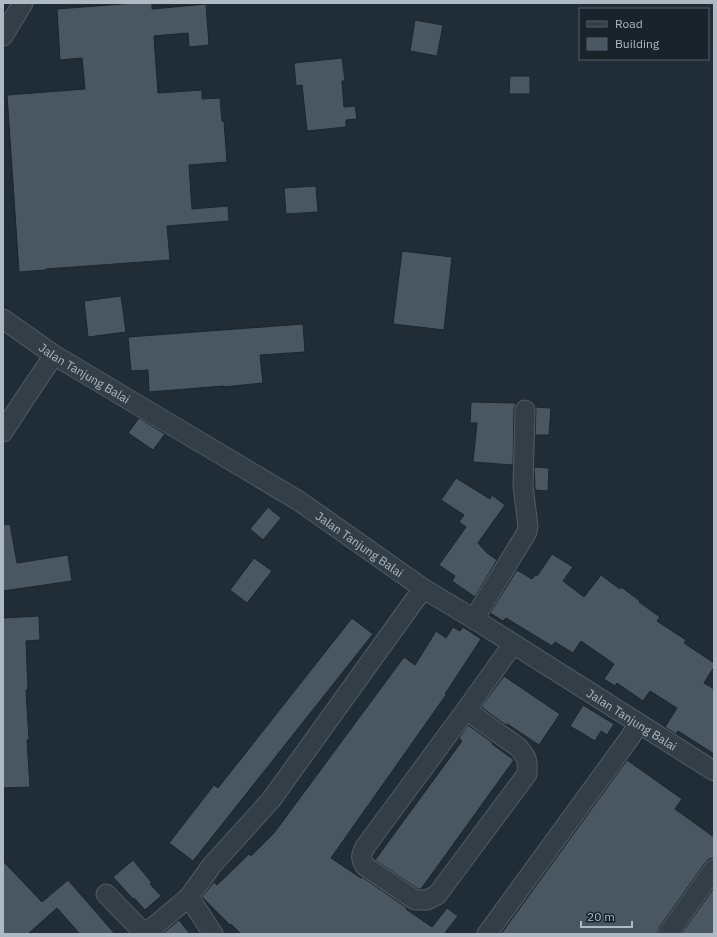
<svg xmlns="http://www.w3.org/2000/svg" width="717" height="937" font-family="'IBM Plex Sans',sans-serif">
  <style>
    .building { fill: #485762; stroke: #1b252d }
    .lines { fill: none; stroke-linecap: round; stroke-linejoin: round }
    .minor-casing { stroke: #515c64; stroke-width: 21 }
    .minor { stroke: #333e47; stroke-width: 19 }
    .labels { text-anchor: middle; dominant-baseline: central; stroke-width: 3; stroke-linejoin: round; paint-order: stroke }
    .street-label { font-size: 12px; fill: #aeb9c3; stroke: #19232b }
  </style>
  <rect width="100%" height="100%" fill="#202c36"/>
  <g class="building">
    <path d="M135,3H152V9L206,4L209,45L189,47L188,33L154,36L158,93L202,90V99L220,98L222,121H224L227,162L189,165L192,209L228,206L229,221L167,226L170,260L46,269V270L19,272L7,95L85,89L82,58L60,60L57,9Z"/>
    <path d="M415,20L443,25L437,56L410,51Z"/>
    <path d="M342,58L345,81H342L344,107L355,106L357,119L346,120V127L307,131L302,85L296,86L294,63Z"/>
    <path d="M510,76H530V94H509Z"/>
    <path d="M316,186L318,212L286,214L284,188Z"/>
    <path d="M402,251L452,257L444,330L393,324Z"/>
    <path d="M121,296L126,332L88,337L84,301Z"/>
    <path d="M303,324L305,352L260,355L263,383L224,387V386L149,392L148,370L131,371L128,337Z"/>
    <path d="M471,402L516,403L514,410L513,465L473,462L477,423H470Z"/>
    <path d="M535,407L551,408L549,435H535L536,410Z"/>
    <path d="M139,418L165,434L153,450L128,433Z"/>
    <path d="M534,467L549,468L548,491L535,490Z"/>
    <path d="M456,478L490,499L492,495L505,505L478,543L486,552L497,560L475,597L452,581L455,576L439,565L466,527L459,522L464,515L441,500Z"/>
    <path d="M268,507L281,518L263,540L250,529Z"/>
    <path d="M10,524L17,563L68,555L72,581L3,591V525Z"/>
    <path d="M552,554L573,567L563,581L584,597L601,575L620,589L621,587L640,601L639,602L660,617L657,621L686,640L684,643L714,663V667L704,683L714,689V754L678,731L676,734L665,727L677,708L650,691L643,701L617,683L615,686L604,679L614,664L581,641L573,653L555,642L552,646L506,618L503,621L490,613L517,570L532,579L536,574L537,576Z"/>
    <path d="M254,558L272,571L247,603L230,590Z"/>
    <path d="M39,616L40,640L26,641L28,690H26L29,740H27L30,787L3,788V618Z"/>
    <path d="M352,618L373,634L193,861L169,843L214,785L218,788Z"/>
    <path d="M453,627L460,631L463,627L481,639L445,694L446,695L331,858L361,878L362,877L407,908L406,909L432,927L447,908L458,916L444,934H241L231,924L230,925L202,897L214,882L217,885L249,854L251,856L274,833L404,657L415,665L436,631L446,638Z"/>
    <path d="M504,676L560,714L539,745L509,725L507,724L506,725L481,707Z"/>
    <path d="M583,705L614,724L607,735L601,731L595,741L570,726Z"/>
    <path d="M468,725L493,743L492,744L514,760L421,889H418L375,860L462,741L459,738Z"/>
    <path d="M627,760L682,799L675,809L714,837V858L709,859L705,863L659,928L657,934H501Z"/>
    <path d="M133,860L152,883L150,884L161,896L145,910L134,898L133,899L113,877Z"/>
    <path d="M3,861L42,902L68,880L115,934H80L57,908L28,934H3Z"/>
    <path d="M714,888V934H681Z"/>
    <path d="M179,920L190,934H162Z"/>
  </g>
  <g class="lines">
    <g class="minor-casing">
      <g id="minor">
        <path d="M3,36L23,3"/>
        <path id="s1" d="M3,319L54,355L299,501L424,589L474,619L714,771"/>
        <path d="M3,432L23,401L54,355"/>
        <path d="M474,619L527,532L528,526L523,486L525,410"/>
        <path d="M466,710L518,747C527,758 528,759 527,774L437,895L427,900H415L365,866C360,858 361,855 365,847L466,710L513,644"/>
        <path d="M106,894L145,934"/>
        <path d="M145,934L189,897"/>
        <path d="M213,934L189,897L212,865L271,800L414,601L424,589"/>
        <path d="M487,934L631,736L638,724"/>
        <path d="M668,934L714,869"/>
      </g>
    </g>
    <use href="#minor" class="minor"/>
  </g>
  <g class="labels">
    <g class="street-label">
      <text stroke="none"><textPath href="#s1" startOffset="98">Jalan Tanjung Balai</textPath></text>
      <text stroke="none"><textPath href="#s1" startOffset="422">Jalan Tanjung Balai</textPath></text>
      <text stroke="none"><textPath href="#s1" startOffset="746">Jalan Tanjung Balai</textPath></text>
    </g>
  </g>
  <rect width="717" height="937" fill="none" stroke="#aeb9c3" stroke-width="8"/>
  <rect x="579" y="8" width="130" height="52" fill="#19232b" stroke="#555f68"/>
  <rect x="587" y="21" width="20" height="6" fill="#333e47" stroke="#555f68"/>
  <text x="615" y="28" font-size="12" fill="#aeb9c3">Road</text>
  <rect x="587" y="38" width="20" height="12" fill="#485762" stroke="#555f68"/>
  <text x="615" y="48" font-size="12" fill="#aeb9c3">Building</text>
  <path d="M581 921v6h51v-6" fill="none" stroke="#aeb9c3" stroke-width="2"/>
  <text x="587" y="921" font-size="12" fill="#aeb9c3" stroke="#19232b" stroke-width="3" paint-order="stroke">20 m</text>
</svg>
